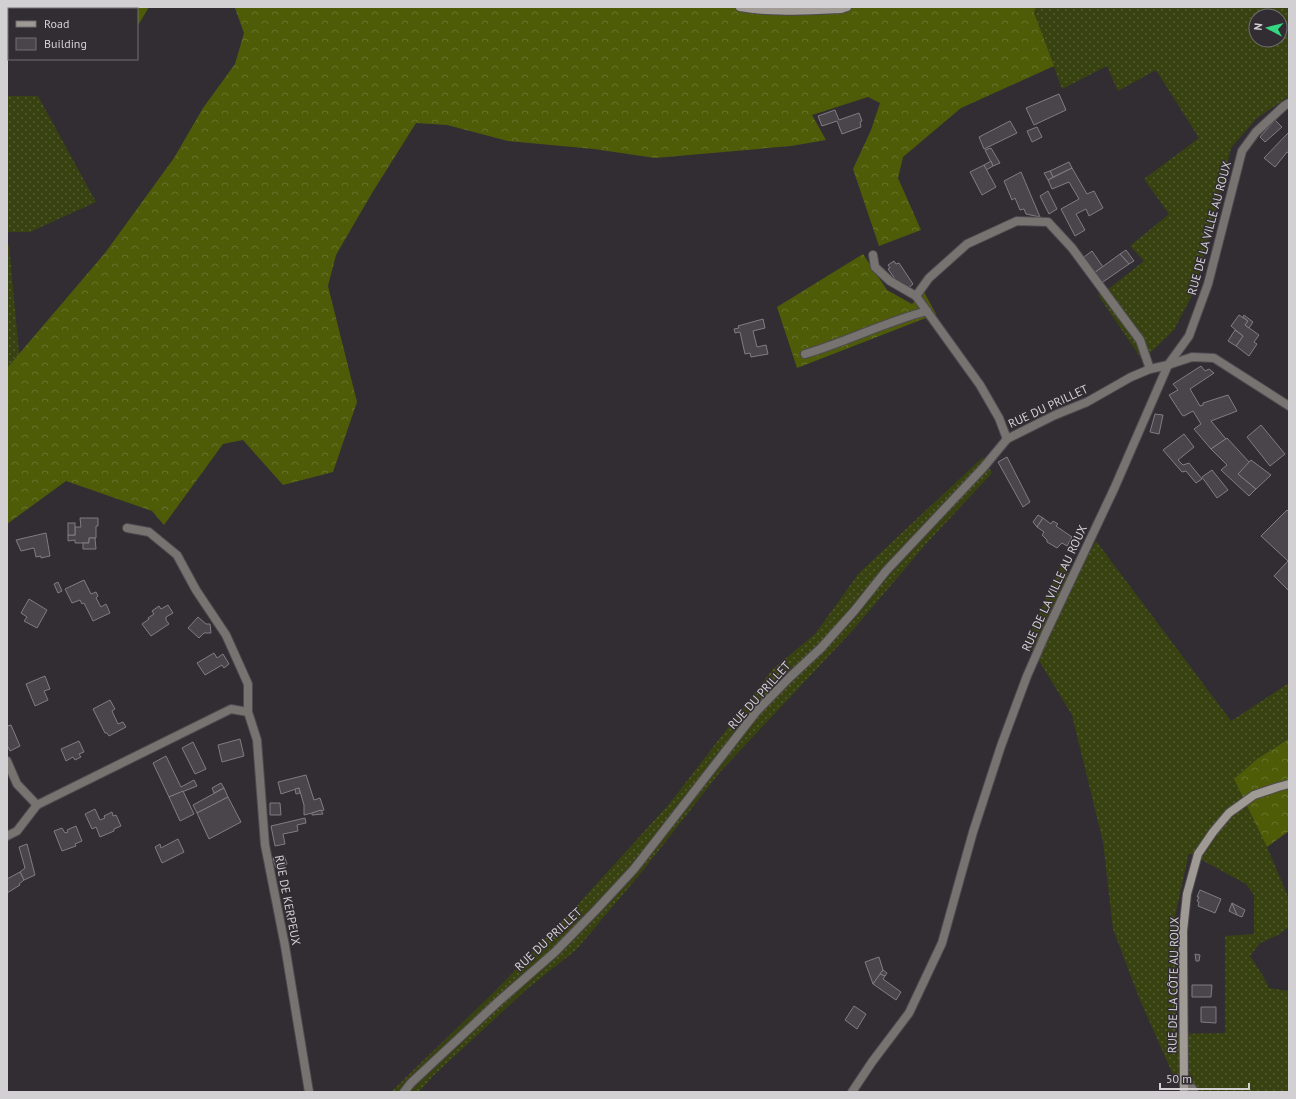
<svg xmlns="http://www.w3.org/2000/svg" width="1296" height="1099" font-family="'PT Sans',sans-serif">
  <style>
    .grass { fill: url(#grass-dots); fill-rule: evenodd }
    .forest { fill: url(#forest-crowns) }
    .building { fill: #4a444b; stroke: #827b83 }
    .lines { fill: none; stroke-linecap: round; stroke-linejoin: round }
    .street-casing { stroke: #4f4a50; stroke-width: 10 }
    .secondary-casing { stroke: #4f4a50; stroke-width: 10 }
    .street { stroke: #777371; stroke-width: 8 }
    .secondary { stroke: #a09a95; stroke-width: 8 }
    .labels { text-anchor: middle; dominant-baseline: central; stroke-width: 3; stroke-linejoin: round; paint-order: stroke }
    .street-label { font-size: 12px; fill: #d3d0d4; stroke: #322d33 }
  </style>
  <defs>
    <pattern id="grass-dots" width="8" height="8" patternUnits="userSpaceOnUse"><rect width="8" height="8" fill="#384211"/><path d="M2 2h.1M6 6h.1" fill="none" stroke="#545c33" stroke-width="1.8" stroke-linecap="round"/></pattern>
    <pattern id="forest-crowns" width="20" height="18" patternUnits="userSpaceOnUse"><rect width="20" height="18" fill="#4e5c08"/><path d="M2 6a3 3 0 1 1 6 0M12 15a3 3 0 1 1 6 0" fill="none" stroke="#67722b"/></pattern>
  </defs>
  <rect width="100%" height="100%" fill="#322d33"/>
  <g class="grass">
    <path d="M1038,7H1289V96L1256,119L1231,148L1212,227L1194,291L1174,330L1153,350L1143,361L1098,295L1111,287L1144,261L1130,246L1169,214L1144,179L1199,138L1156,70L1118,91L1107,66L1062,89L1033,10ZM1256,16H1280V40H1256Z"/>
    <path d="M7,96H38L96,202L30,232H8L7,206Z"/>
    <path d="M7,245H9L19,353L7,368Z"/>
    <path d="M983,457L992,473L925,545L853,630L721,771L641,873L576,950L527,989L432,1077L419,1092H391L494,992L571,912L670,803L773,669L815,634L859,573Z"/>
    <path d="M1096,541L1231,721L1289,683V739L1257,759L1234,779L1267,847L1289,899V927L1278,935L1260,943L1250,956L1263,976L1269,988L1289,991V1092H1183L1174,1077L1140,1000L1113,929L1103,842L1072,715L1027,641L1061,565L1074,579ZM1189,853L1246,884L1254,895V934L1225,936V1033L1176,1034L1175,916Z"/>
  </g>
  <g class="forest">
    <path d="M88,7H149L137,27V9H89Z"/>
    <path d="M232,7H1038L1033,10L1054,66L961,108L903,157L898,178L921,230L879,246L853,169L871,130L880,103L868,97L812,115L826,140L791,146L655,158L594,149L508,141L447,125L416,123L372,193L336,255L328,286L357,402L333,472L283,485L243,440L223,444L164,525L152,511L66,481L7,524V368L105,253L174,158L203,108L235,64L244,33L235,8Z"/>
    <path d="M863,254L887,290L912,304L924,292L936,314L797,368L777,307Z"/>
    <path d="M1289,739V831L1267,847L1234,779L1257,759Z"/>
  </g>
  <g class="building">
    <path d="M1059,94L1066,110L1034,125L1026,108Z"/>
    <path d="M835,110L839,120L859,113L862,121L860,122L861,127L842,134L837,121L822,126L818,116Z"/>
    <path d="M1275,120L1282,127L1265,142L1260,137Z"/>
    <path d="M1010,121L1017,133L984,149L979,137Z"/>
    <path d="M1037,127L1042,137L1032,142L1027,131Z"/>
    <path d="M1289,132V153L1287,152L1275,167L1264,158Z"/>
    <path d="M991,148L1000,163L993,166L985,150Z"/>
    <path d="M991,161L993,166L986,170L984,165Z"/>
    <path d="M1069,162L1072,168L1053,177L1050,171Z"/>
    <path d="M984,165L996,187L982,195L970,172Z"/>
    <path d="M1072,168L1087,194L1094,191L1103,208L1089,216L1086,209L1076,214L1085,230L1075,236L1061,209L1079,199L1069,182L1052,189L1048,180Z"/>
    <path d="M1050,171L1053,177L1048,180L1044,173Z"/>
    <path d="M1021,172L1040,217L1026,214L1024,209L1020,210L1015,198L1012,200L1004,181Z"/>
    <path d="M1048,191L1057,209L1049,214L1040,196Z"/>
    <path d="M1126,250L1134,261L1129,264L1120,254Z"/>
    <path d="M1092,251L1103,267L1094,273L1084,257Z"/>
    <path d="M1120,254L1129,264L1100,284L1094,273Z"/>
    <path d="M894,261L896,264L899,263L913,284L906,290L900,286L888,269L890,268L888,265Z"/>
    <path d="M1239,315L1248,321L1245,325L1259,335L1254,342L1257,344L1249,356L1236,346L1243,336L1231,326Z"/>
    <path d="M1244,315L1253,322L1249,328L1245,325L1248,321L1243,317Z"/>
    <path d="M763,319L765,328L753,331L757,347L766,345L768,354L751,357L750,353L745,354L740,332L735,333L734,329L739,328L738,326Z"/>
    <path d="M1235,330L1243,336L1236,346L1228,341Z"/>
    <path d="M1201,366L1205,371L1209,369L1214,373L1190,389L1200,406L1203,405V403L1228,395L1237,411L1211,421L1226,439L1211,449L1194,429L1201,424L1193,411L1184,416L1182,415L1169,395L1178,390L1173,384Z"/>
    <path d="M1155,414L1163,415L1159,434L1150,432Z"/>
    <path d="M1261,425L1285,454L1270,466L1247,437Z"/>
    <path d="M1184,434L1194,447L1178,460L1183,465L1189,463L1202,479L1196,483L1186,471L1182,472L1163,450Z"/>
    <path d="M1227,438L1250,463L1238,474L1256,489L1249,496L1221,470L1227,465L1211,449Z"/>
    <path d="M1007,457L1030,502L1023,507L998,462Z"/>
    <path d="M1251,460L1271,475L1256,489L1238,474Z"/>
    <path d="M1212,470L1228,490L1217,498L1202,477Z"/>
    <path d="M1287,510L1289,512V591L1274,576L1288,561L1261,536Z"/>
    <path d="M1038,515L1043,518L1037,527L1033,522Z"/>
    <path d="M80,518H98V526H96V538H89V543H75V540L68,541V535H75V527H81Z"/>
    <path d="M1043,518L1051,524L1053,521L1058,524L1056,526L1072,537L1067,546L1062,543L1057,548L1047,542V540L1042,535L1044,532L1037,527Z"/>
    <rect x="68" y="523" width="7" height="12"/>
    <path d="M46,533L50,556L41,558V556L36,557L34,548L21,551L16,540Z"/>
    <path d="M89,538H95L96,549H83V543H89Z"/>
    <path d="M84,580L91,594L96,592L98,596L96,598L101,607L106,604L110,613L93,621L84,603L82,604L80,600L72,603L65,589Z"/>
    <path d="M58,582L62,591L58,593L54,584Z"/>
    <path d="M29,599L47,610L37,628L24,621L27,617L21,613Z"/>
    <path d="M168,605L173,613L166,617V620L169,624L151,636L142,624L149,619L148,618L154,614L152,611L159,606L161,609Z"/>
    <path d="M198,617L206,624H210L211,633H204L199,638L188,628Z"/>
    <path d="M214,653L217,658L223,654L229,664L224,668L222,665L205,675L197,663Z"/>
    <path d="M45,676L50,689L44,691L48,700L35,706L26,684Z"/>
    <path d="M110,700L115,709L112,711L118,724L123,722L126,727L109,736L107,733H105L93,709Z"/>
    <path d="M11,725L20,746L10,751L7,745V726Z"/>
    <path d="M240,739L244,756L222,762L218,745Z"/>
    <path d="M79,741L84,752L79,754L81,757L75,760L73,757L66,761L61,749Z"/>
    <path d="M193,742L206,769L195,774L182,748Z"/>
    <path d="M166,756L181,787L194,780L197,786L169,797L153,763Z"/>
    <path d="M306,775L314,800L320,798L324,810L304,815V805L299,788L281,794L278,782Z"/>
    <path d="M221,783L224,788L214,793L212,788Z"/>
    <path d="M224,788L228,797L197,813L193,805Z"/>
    <path d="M299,788L300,793L296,794L295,789Z"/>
    <path d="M183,791L194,814L180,821L169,797Z"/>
    <path d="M228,797L241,822L209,839L197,813Z"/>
    <path d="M270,803H280L281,815H270Z"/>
    <path d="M95,809L100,820L105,818L104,816L112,812L113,816L116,815L121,826L114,829V831L100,837L96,827L92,829L85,814Z"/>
    <path d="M321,810L323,814L312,815V813Z"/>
    <path d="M305,818L306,823L297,825L298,831L283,834L285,844L275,846L271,826Z"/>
    <path d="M76,826L82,841L75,844L76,846L62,851L54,831L62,828L65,833L68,832L67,830Z"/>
    <path d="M178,839L184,852L162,863L155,847L160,844L161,848Z"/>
    <path d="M27,844L35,875L24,880L20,872L25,868L19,847Z"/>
    <path d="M284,855L287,864L276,868L273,858Z"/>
    <path d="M20,872L24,880L19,884L20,885L7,893V879Z"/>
    <path d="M1200,890L1221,899L1215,913L1198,906L1199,902L1197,901L1199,897H1197Z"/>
    <path d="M1232,903L1235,910L1237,915L1229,911Z"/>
    <path d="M1232,903L1245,910L1242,917L1237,915Z"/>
    <path d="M1195,954L1200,955L1199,961H1196Z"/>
    <path d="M879,957L883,970L873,984L865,962Z"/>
    <path d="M883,970L887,973L885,976L880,974Z"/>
    <path d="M880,974L885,976L883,979L901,992L896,1000L873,984Z"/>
    <path d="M1192,985H1212L1211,997H1192Z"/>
    <path d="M854,1006L866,1014L857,1029L845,1020Z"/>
    <path d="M1201,1007H1216V1023L1201,1022Z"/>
  </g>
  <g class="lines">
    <g class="street-casing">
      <g id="street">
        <path d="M873,255L875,267L890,281L916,296"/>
        <path d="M805,354C846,342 885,322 927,311"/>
        <path d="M1007,439L999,418L980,385L916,296L929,278L967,244L1017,221L1048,222L1072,248L1140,340L1150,369"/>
        <path d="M127,528L149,532L177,555L196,590L226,635L248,684V712"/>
        <path d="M7,761L17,784L37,805L231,709L248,712L257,740L265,845L285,946L309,1092"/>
        <path d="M7,836L17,831L37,805"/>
        <path d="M1184,1084L1192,1088L1194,1092"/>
        <path d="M404,1092L411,1083L499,1001L555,952L597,909L634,869L756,712L789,678L821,648L855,610L886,571L983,468L1007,439L1055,415L1087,402L1131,377L1150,369L1168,365L1192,357L1214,358L1289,406"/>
        <path d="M852,1092L872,1062L909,1013L942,943L973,832L1001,746L1027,676L1045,635L1114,489L1168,365L1189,336L1208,284L1242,151L1256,132L1284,106L1289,103"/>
      </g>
    </g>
    <g class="secondary-casing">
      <g id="secondary">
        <path d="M740,7C774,13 807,10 841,9L847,7"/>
        <path d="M1184,1092L1183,931L1187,894L1198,854L1213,832L1229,813L1254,795L1278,787L1289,784"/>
      </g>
    </g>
    <use href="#street" class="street"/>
    <use href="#secondary" class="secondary"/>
  </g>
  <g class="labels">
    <g class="street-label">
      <text transform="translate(1209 228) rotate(-75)">RUE DE LA VILLE AU ROUX</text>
      <text transform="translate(1048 406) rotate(-25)">RUE DU PRILLET</text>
      <text transform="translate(1054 588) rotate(-65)">RUE DE LA VILLE AU ROUX</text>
      <text transform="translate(759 695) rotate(-48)">RUE DU PRILLET</text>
      <text transform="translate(288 900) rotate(79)">RUE DE KERPEUX</text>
      <text transform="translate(548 939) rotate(-43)">RUE DU PRILLET</text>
      <text transform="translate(1173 985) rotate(-89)">RUE DE LA CÔTE AU ROUX</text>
    </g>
  </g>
  <rect width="1296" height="1099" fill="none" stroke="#d3d0d4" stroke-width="16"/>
  <rect x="8" y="8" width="130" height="52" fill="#322d33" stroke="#726e73"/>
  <rect x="16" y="21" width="20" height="6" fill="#a09a95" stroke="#726e73"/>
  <text x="44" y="28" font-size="12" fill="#d3d0d4">Road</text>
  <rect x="16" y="38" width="20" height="12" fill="#4a444b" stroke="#726e73"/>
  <text x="44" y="48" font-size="12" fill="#d3d0d4">Building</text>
  <g transform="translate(1268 28) rotate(277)"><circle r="19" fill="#322d33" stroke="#726e73"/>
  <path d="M0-3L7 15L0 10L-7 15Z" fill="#33d881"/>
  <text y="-6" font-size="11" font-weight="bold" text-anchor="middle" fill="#d3d0d4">N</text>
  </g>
  <path d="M1160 1083v6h89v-6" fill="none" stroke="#d3d0d4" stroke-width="2"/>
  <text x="1166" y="1083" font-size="12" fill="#d3d0d4" stroke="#322d33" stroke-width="3" paint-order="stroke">50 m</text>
</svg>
